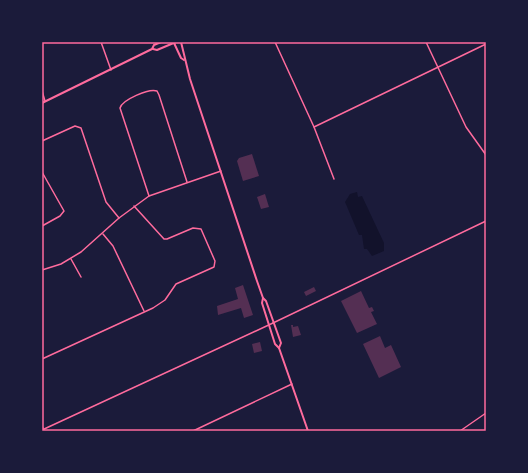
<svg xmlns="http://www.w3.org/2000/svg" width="528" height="473" font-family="'Fira Sans',sans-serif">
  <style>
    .water { fill: #12122b }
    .building { fill: #542f53 }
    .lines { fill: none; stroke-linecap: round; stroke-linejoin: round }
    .minor { stroke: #ff6b9d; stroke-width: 1.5 }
    .tertiary { stroke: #ff6b9d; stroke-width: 1.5 }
    .primary { stroke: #ff6b9d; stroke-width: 2 }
    .neatline { fill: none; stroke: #ff6b9d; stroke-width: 1.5 }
  </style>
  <rect width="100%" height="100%" fill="#1b1b3a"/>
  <path class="water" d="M357,192L358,197L362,196L384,243V251L372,256L367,249H364L362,235H359L345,202L350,194Z"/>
  <g class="building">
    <path d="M252,154L259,176L243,181L237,161L239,158Z"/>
    <path d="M265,194L269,207L261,209L257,197Z"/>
    <path d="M243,285L253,315L244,318L241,308L218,315L217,306L238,299L235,288Z"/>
    <path d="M314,287L316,291L306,296L304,292Z"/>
    <path d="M361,291L369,308L372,307L374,311L371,312L377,324L357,333L341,301Z"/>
    <path d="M291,325H293V327L298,326L301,335L293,337Z"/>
    <path d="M380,336L385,348L391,345L401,367L379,378L363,344Z"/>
    <path d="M260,342L262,351L254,353L252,344Z"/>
  </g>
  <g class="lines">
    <g class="minor">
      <path d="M101,42L111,70"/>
      <path d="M275,42L314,127L334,179"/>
      <path d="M42,91L45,101"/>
      <path d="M314,127L486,44"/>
      <path d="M42,141L75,126L81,128L106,202L119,218"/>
      <path d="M42,172L64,211L60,216L42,226"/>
      <path d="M149,196L120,108C122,100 149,88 157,91L159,95L187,182"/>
      <path d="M103,234L113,246L144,311"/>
      <path d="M71,259L81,277"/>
      <path d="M42,270L61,264L81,252L119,218L149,196L221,171"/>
      <path d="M273,323L486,221"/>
      <path d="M42,359L153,308L165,300L176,284L214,267L215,261L201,229L193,228L167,239H164L134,206"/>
      <path d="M42,426L44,431"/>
      <path d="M193,431L292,384"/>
    </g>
    <g class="tertiary">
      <path d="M426,42L466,127L486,155"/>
      <path d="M42,430L273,323"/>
      <path d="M460,431L486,413"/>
    </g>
    <g class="primary">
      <path d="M181,42L190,79L257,281L263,298L266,301L281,343L279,348"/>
      <path d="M174,43L181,58L184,60"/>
      <path d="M153,49L157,50L176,42"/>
      <path d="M42,103L152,49L154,45L161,42"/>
      <path d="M263,298L262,303L275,344L279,348L308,431"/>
    </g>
  </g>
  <rect width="528" height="473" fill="none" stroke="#1b1b3a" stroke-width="86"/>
  <rect x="43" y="43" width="442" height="387" class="neatline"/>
</svg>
